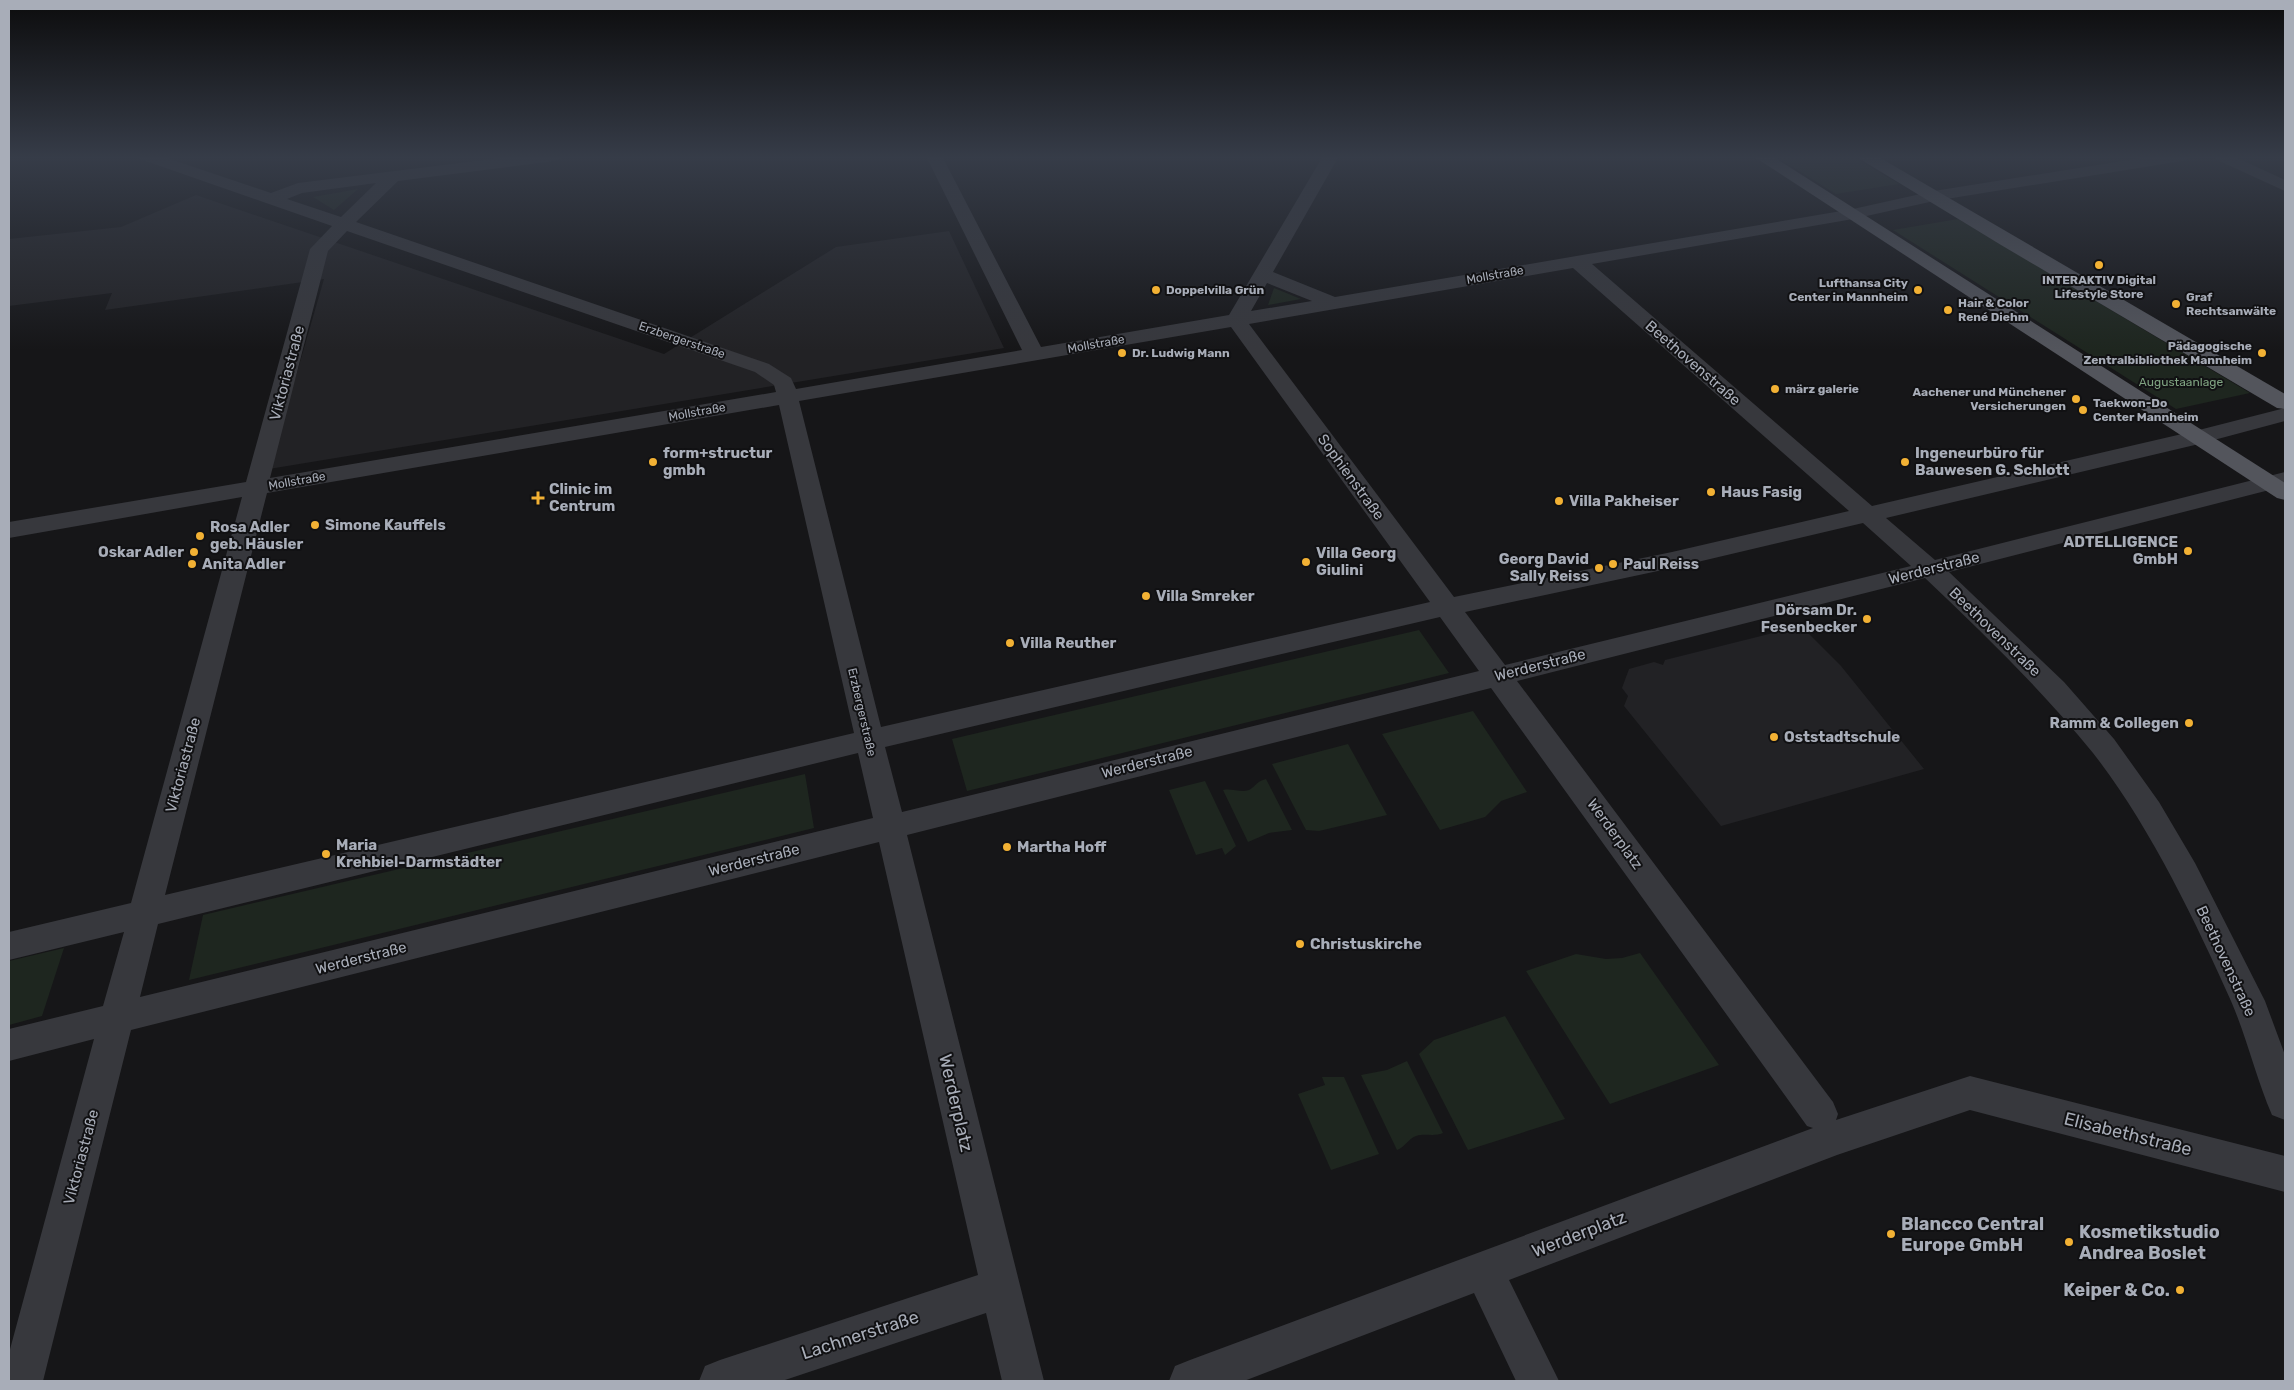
<svg xmlns="http://www.w3.org/2000/svg" width="2294" height="1390" font-family="Rubik,sans-serif">
  <style>
    .built { fill: #222225 }
    .green { fill: #1e261f }
    .lines { fill: none; stroke-linecap: round; stroke-linejoin: round }
    .street { fill: #37383d; fill-rule: evenodd }
    .primary { fill: #53555c; fill-rule: evenodd }
    .poi-dot { fill: #f2b134; stroke: #111113; stroke-width: 2 }
    .labels { text-anchor: middle; dominant-baseline: central; stroke-width: 4; stroke-linejoin: round; paint-order: stroke }
    .far-street-label { font-size: 12px; fill: #a8adb8; stroke: #111113 }
    .far-poi-label { font-size: 12px; font-weight: bold; fill: #a8adb8; stroke: #111113; text-anchor: start }
    .far-park-label { font-size: 12px; fill: #7fa381; stroke: #111113 }
    .street-label { font-size: 15px; fill: #a8adb8; stroke: #111113 }
    .poi-label { font-size: 15px; font-weight: bold; fill: #a8adb8; stroke: #111113; text-anchor: start }
    .near-street-label { font-size: 18px; fill: #a8adb8; stroke: #111113 }
    .near-poi-label { font-size: 18px; font-weight: bold; fill: #a8adb8; stroke: #111113; text-anchor: start }
  </style>
  <rect width="100%" height="100%" fill="#161618"/>
  <g class="built">
    <path d="M196,195L664,354L836,247L949,231L1004,348L269,469L324,279L105,310L112,293L9,306V239L121,227Z"/>
    <path d="M1801,626L1841,666L1924,769L1721,826L1624,706L1628,696L1622,688L1629,669L1654,662L1663,665L1665,660Z"/>
  </g>
  <g class="green">
    <path d="M1775,156H1852L1899,184L1836,194Z"/>
    <path d="M358,189L334,210L313,197Z"/>
    <path d="M1958,219L2250,393L2176,409L1893,230Z"/>
    <path d="M1274,288L1301,299L1268,305Z"/>
    <path d="M1419,630L1449,673L967,791L952,739Z"/>
    <path d="M1473,711L1527,792L1501,801L1485,817L1440,830L1382,734Z"/>
    <path d="M1348,744L1387,815L1319,831L1306,830L1272,764Z"/>
    <path d="M805,774L814,828L189,980L203,915Z"/>
    <path d="M1266,779L1292,830L1269,833L1248,842L1223,790C1232,788 1241,793 1249,790C1256,786 1257,781 1266,779Z"/>
    <path d="M1205,781L1236,846L1225,855L1222,848L1196,855L1169,790Z"/>
    <path d="M64,948L42,1016L9,1025V961Z"/>
    <path d="M1640,953L1719,1065L1610,1104L1526,971L1576,954L1606,959L1622,958Z"/>
    <path d="M1505,1016L1565,1119L1468,1150L1419,1054L1434,1040Z"/>
    <path d="M1407,1061L1443,1133C1434,1137 1425,1133 1416,1136C1408,1139 1405,1147 1397,1150L1361,1075L1387,1070Z"/>
    <path d="M1322,1077H1344L1379,1154L1331,1170L1298,1094L1325,1085Z"/>
  </g>
  <g class="lines">
    <g class="street">
      <path d="M138,156H161L271,193L298,183L517,156H562L560,159L554,161L398,181L356,222L769,364L791,378L796,389L1022,350L926,156H942L1041,347L1229,315L1323,156H1339L1273,272L1335,297L1853,209L1934,191L2154,156H2190L2188,159L2182,161L1934,201L1853,219L1592,264L1872,506L2195,431L2285,408V421L2199,444L1886,518L1935,560L2285,472V486L1949,572L2064,682L2114,739L2159,802L2195,863L2265,1001L2285,1055V1120L2272,1115C2256,1078 2247,1038 2231,1001C2195,920 2148,823 2093,753C2042,690 1984,634 1925,578L1517,681L1833,1102L1838,1114L1836,1120L1970,1076L2285,1156V1192L1970,1110L1837,1155L1509,1280L1559,1381H1516L1474,1293L1244,1381H1169L1175,1366L1190,1360L1813,1128L1807,1126L1491,688L907,835L1044,1381H1002L986,1313L782,1381H699L705,1366L720,1360L978,1275L879,842L131,1030L43,1381H9V1353L94,1039L9,1061V1029L103,1006L124,932L9,960V932L131,903L242,497L9,538V522L246,482L310,249L332,226L140,159ZM376,183L341,217L287,199L302,193ZM347,231L755,372L774,385L776,392L270,478L328,251ZM1573,268L1849,511L1672,552L1454,597L1249,324ZM1267,283L1312,301L1251,311ZM1231,327L1430,602L881,727L799,401ZM779,405L854,733L165,895L267,493ZM1863,523L1911,566L1505,665L1465,612L1672,568ZM1440,617L1479,671L902,812L885,747ZM858,753L873,818L140,997L158,924Z"/>
      <path d="M2213,156H2233L2285,180V191L2215,159Z"/>
    </g>
    <g class="primary">
      <path d="M1753,156H1772L2285,483V500L2277,498Z"/>
      <path d="M1858,156H1877L2285,394V409L2277,408L2001,245L1860,159Z"/>
    </g>
  </g>
  <linearGradient id="sky" x2="0" y2="1"><stop stop-color="#0c0c0d"/><stop offset="0.45" stop-color="#363c48"/><stop offset="1" stop-color="#363c48" stop-opacity="0"/></linearGradient>
  <rect width="2294" height="350" fill="url(#sky)"/>
  <g class="poi-dot">
    <circle cx="2099" cy="265" r="5"/>
    <circle cx="1156" cy="290" r="5"/>
    <circle cx="1918" cy="290" r="5"/>
    <circle cx="2176" cy="304" r="5"/>
    <circle cx="1948" cy="310" r="5"/>
    <circle cx="1122" cy="353" r="5"/>
    <circle cx="2262" cy="353" r="5"/>
    <circle cx="1775" cy="389" r="5"/>
    <circle cx="2076" cy="399" r="5"/>
    <circle cx="2083" cy="410" r="5"/>
    <circle cx="653" cy="462" r="5"/>
    <circle cx="1905" cy="462" r="5"/>
    <circle cx="1711" cy="492" r="5"/>
    <path d="M535.5 490.5h5v5h5v5h-5v5h-5v-5h-5v-5h5z"/>
    <circle cx="1559" cy="501" r="5"/>
    <circle cx="315" cy="525" r="5"/>
    <circle cx="200" cy="536" r="5"/>
    <circle cx="2188" cy="551" r="5"/>
    <circle cx="194" cy="552" r="5"/>
    <circle cx="1306" cy="562" r="5"/>
    <circle cx="192" cy="564" r="5"/>
    <circle cx="1613" cy="564" r="5"/>
    <circle cx="1599" cy="568" r="5"/>
    <circle cx="1146" cy="596" r="5"/>
    <circle cx="1867" cy="619" r="5"/>
    <circle cx="1010" cy="643" r="5"/>
    <circle cx="2189" cy="723" r="5"/>
    <circle cx="1774" cy="737" r="5"/>
    <circle cx="1007" cy="847" r="5"/>
    <circle cx="326" cy="854" r="5"/>
    <circle cx="1300" cy="944" r="5"/>
    <circle cx="1891" cy="1234" r="5"/>
    <circle cx="2069" cy="1242" r="5"/>
    <circle cx="2180" cy="1290" r="5"/>
  </g>
  <g class="labels">
    <g class="far-street-label">
      <text transform="translate(1495 275) rotate(-10)">Mollstraße</text>
      <text transform="translate(682 340) rotate(19)">Erzbergerstraße</text>
      <text transform="translate(1096 344) rotate(-10)">Mollstraße</text>
      <text transform="translate(697 412) rotate(-10)">Mollstraße</text>
      <text transform="translate(297 481) rotate(-10)">Mollstraße</text>
      <text transform="translate(862 712) rotate(77)">Erzbergerstraße</text>
    </g>
    <g class="far-poi-label">
      <text x="2099" y="280" text-anchor="middle">INTERAKTIV Digital<tspan x="2099" dy="14">Lifestyle Store</tspan></text>
      <text x="1908" y="283" text-anchor="end">Lufthansa City<tspan x="1908" dy="14">Center in Mannheim</tspan></text>
      <text x="1166" y="290">Doppelvilla Grün</text>
      <text x="2186" y="297">Graf<tspan x="2186" dy="14">Rechtsanwälte</tspan></text>
      <text x="1958" y="303">Hair &amp; Color<tspan x="1958" dy="14">René Diehm</tspan></text>
      <text x="2252" y="346" text-anchor="end">Pädagogische<tspan x="2252" dy="14">Zentralbibliothek Mannheim</tspan></text>
      <text x="1132" y="353">Dr. Ludwig Mann</text>
      <text x="1785" y="389">märz galerie</text>
      <text x="2066" y="392" text-anchor="end">Aachener und Münchener<tspan x="2066" dy="14">Versicherungen</tspan></text>
      <text x="2093" y="403">Taekwon-Do<tspan x="2093" dy="14">Center Mannheim</tspan></text>
    </g>
    <g class="far-park-label">
      <text x="2181" y="382">Augustaanlage</text>
    </g>
    <g class="street-label">
      <text transform="translate(1693 363) rotate(41)">Beethovenstraße</text>
      <text transform="translate(287 373) rotate(-75)">Viktoriastraße</text>
      <text transform="translate(1351 477) rotate(54)">Sophienstraße</text>
      <text transform="translate(1934 568) rotate(-14)">Werderstraße</text>
      <text transform="translate(1995 632) rotate(44)">Beethovenstraße</text>
      <text transform="translate(1540 665) rotate(-14)">Werderstraße</text>
      <text transform="translate(1147 762) rotate(-14)">Werderstraße</text>
      <text transform="translate(183 765) rotate(-75)">Viktoriastraße</text>
      <text transform="translate(1615 834) rotate(54)">Werderplatz</text>
      <text transform="translate(754 860) rotate(-14)">Werderstraße</text>
      <text transform="translate(361 958) rotate(-14)">Werderstraße</text>
      <text transform="translate(2226 961) rotate(65)">Beethovenstraße</text>
      <text transform="translate(81 1157) rotate(-75)">Viktoriastraße</text>
    </g>
    <g class="poi-label">
      <text x="663" y="453">form+structur<tspan x="663" dy="17">gmbh</tspan></text>
      <text x="1915" y="453">Ingeneurbüro für<tspan x="1915" dy="17">Bauwesen G. Schlott</tspan></text>
      <text x="549" y="489">Clinic im<tspan x="549" dy="17">Centrum</tspan></text>
      <text x="1721" y="492">Haus Fasig</text>
      <text x="1569" y="501">Villa Pakheiser</text>
      <text x="325" y="525">Simone Kauffels</text>
      <text x="210" y="527">Rosa Adler<tspan x="210" dy="17">geb. Häusler</tspan></text>
      <text x="2178" y="542" text-anchor="end">ADTELLIGENCE<tspan x="2178" dy="17">GmbH</tspan></text>
      <text x="184" y="552" text-anchor="end">Oskar Adler</text>
      <text x="1316" y="553">Villa Georg<tspan x="1316" dy="17">Giulini</tspan></text>
      <text x="1589" y="559" text-anchor="end">Georg David<tspan x="1589" dy="17">Sally Reiss</tspan></text>
      <text x="202" y="564">Anita Adler</text>
      <text x="1623" y="564">Paul Reiss</text>
      <text x="1156" y="596">Villa Smreker</text>
      <text x="1857" y="610" text-anchor="end">Dörsam Dr.<tspan x="1857" dy="17">Fesenbecker</tspan></text>
      <text x="1020" y="643">Villa Reuther</text>
      <text x="2179" y="723" text-anchor="end">Ramm &amp; Collegen</text>
      <text x="1784" y="737">Oststadtschule</text>
      <text x="336" y="845">Maria<tspan x="336" dy="17">Krehbiel-Darmstädter</tspan></text>
      <text x="1017" y="847">Martha Hoff</text>
      <text x="1310" y="944">Christuskirche</text>
    </g>
    <g class="near-street-label">
      <text transform="translate(956 1103) rotate(77)">Werderplatz</text>
      <text transform="translate(2128 1134) rotate(14)">Elisabethstraße</text>
      <text transform="translate(1579 1234) rotate(-21)">Werderplatz</text>
      <text transform="translate(860 1335) rotate(-18)">Lachnerstraße</text>
    </g>
    <g class="near-poi-label">
      <text x="1901" y="1224">Blancco Central<tspan x="1901" dy="21">Europe GmbH</tspan></text>
      <text x="2079" y="1232">Kosmetikstudio<tspan x="2079" dy="21">Andrea Boslet</tspan></text>
      <text x="2170" y="1290" text-anchor="end">Keiper &amp; Co.</text>
    </g>
  </g>
  <rect width="2294" height="1390" fill="none" stroke="#a8adb8" stroke-width="20"/>
</svg>
